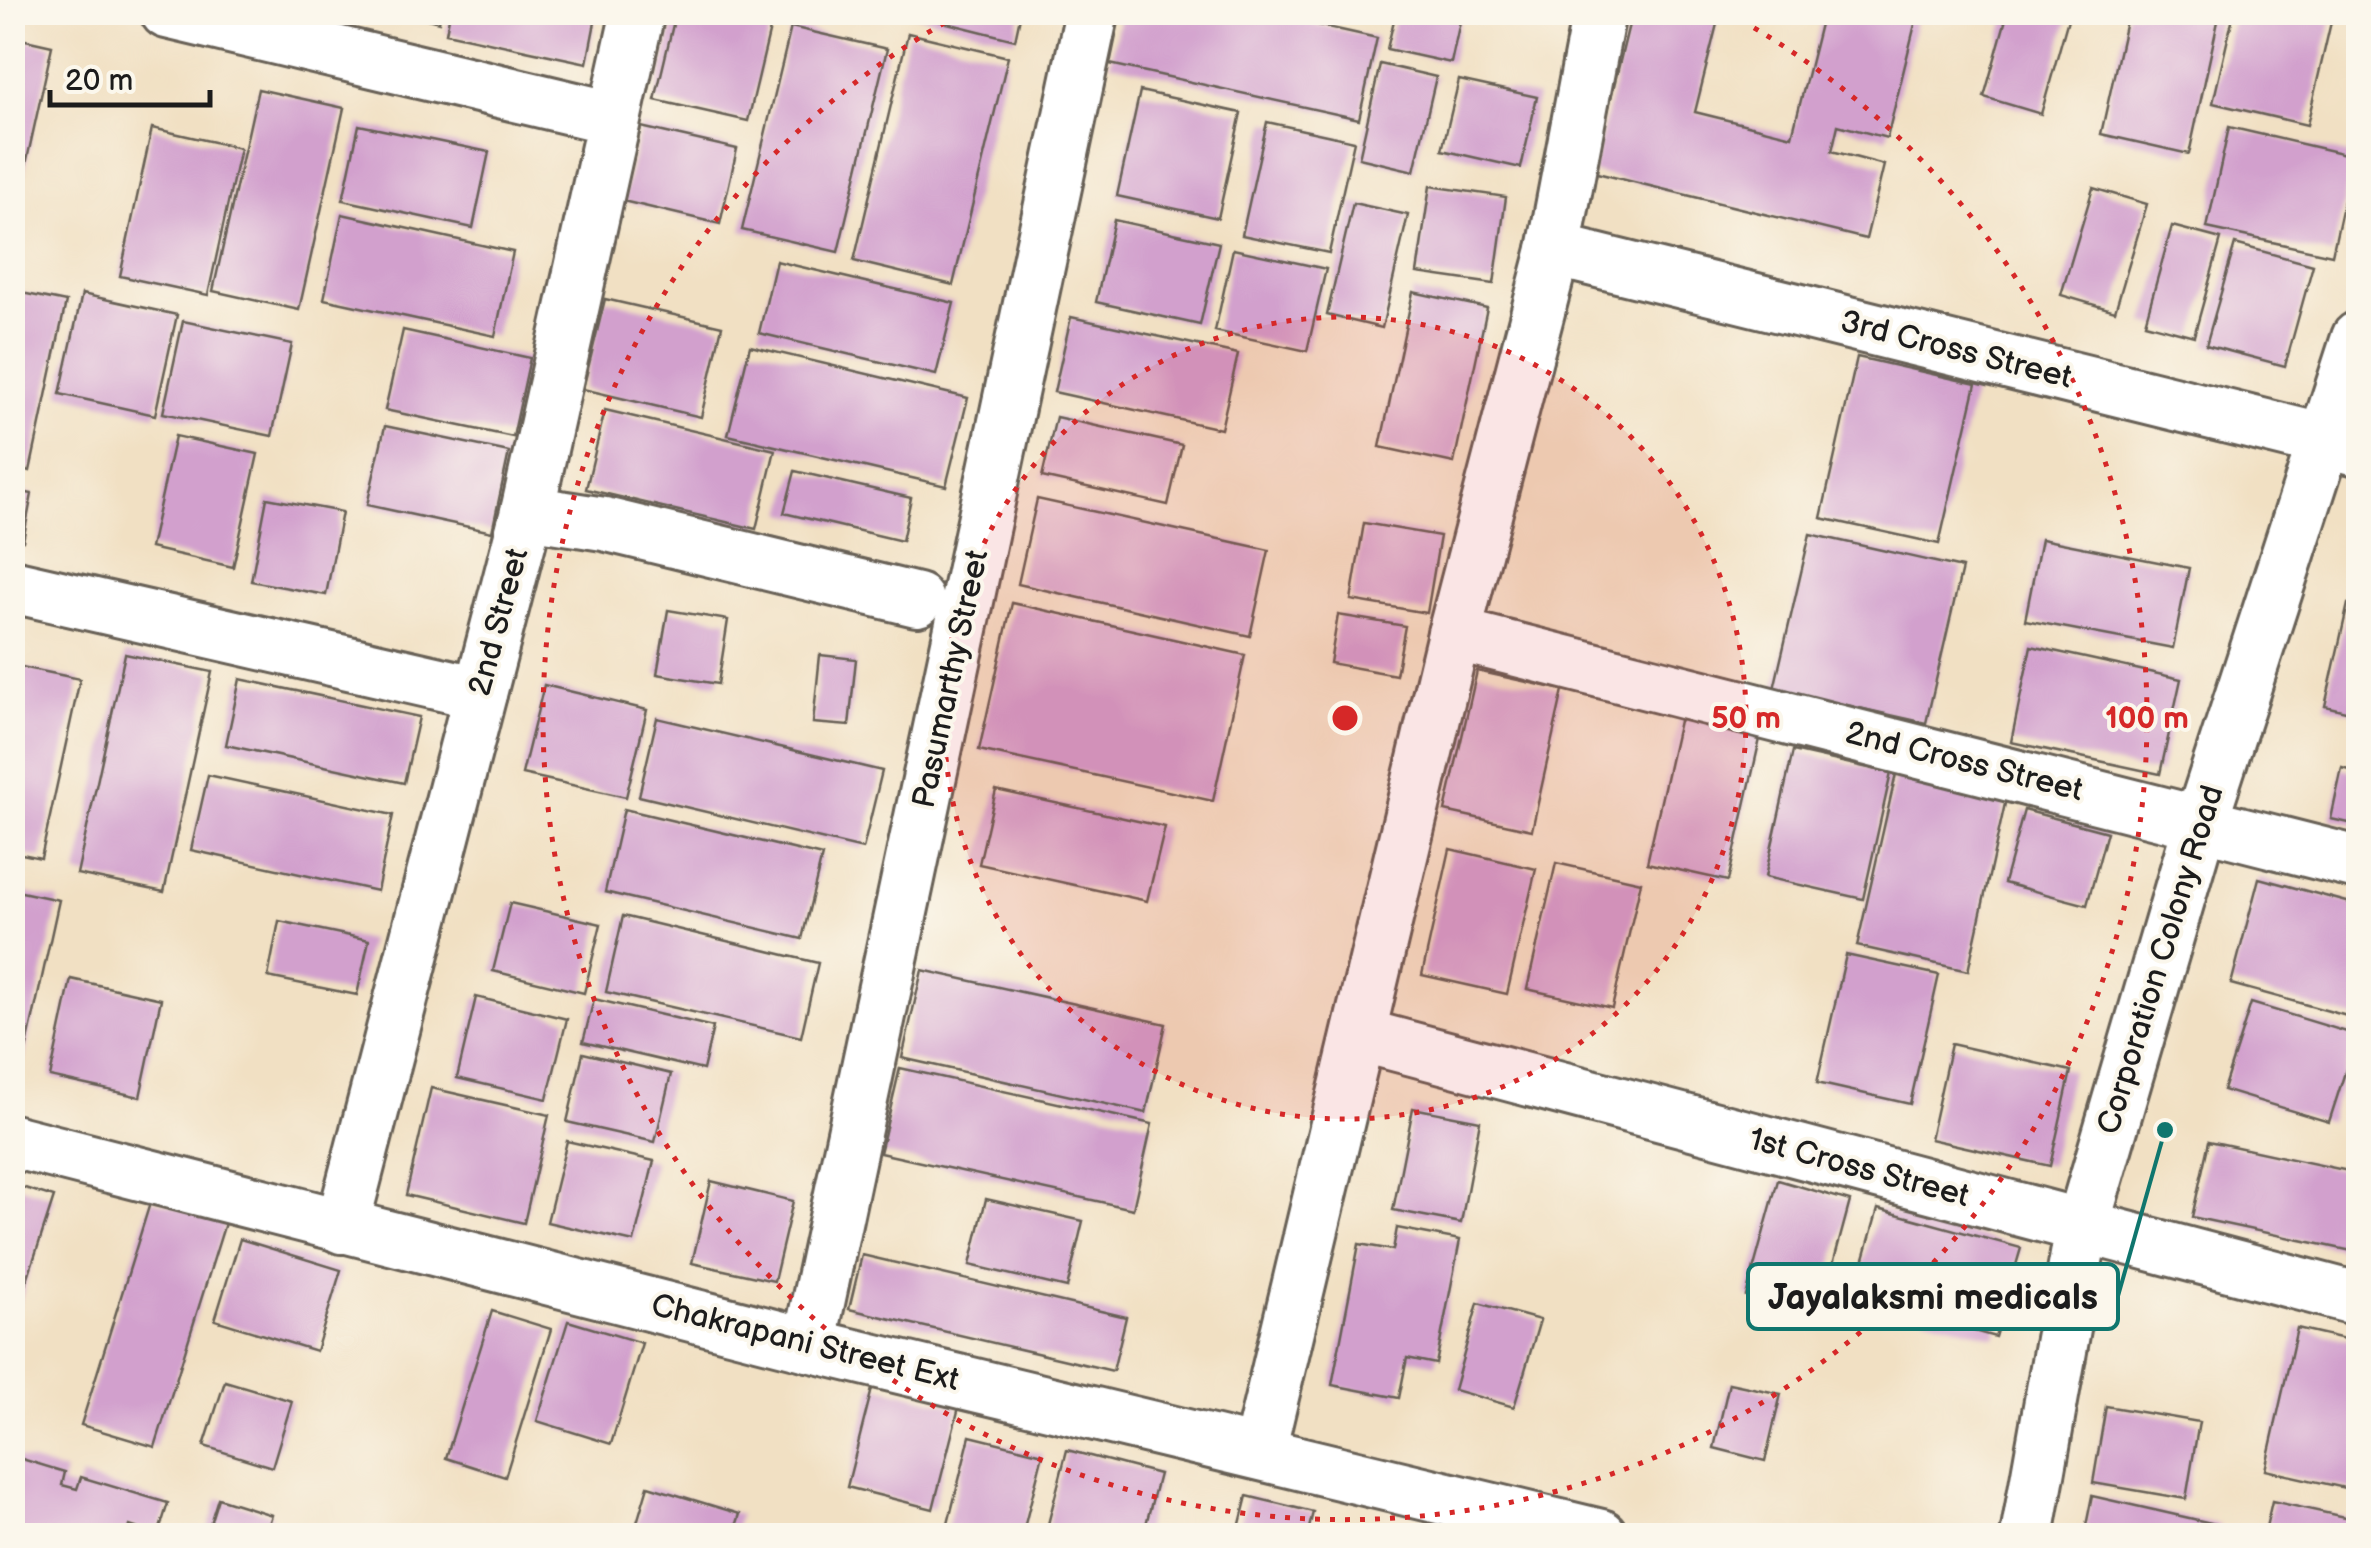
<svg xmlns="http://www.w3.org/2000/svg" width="2371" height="1548" font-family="'Balsamiq Sans',sans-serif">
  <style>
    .building { fill: #d2a0cd }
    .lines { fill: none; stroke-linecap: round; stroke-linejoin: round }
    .minor-casing { stroke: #676156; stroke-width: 58 }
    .minor { stroke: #fff; stroke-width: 52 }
    .ring { fill: none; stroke: #d62828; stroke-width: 5; stroke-dasharray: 5 10 }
    .labels { text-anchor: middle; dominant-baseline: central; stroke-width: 8; stroke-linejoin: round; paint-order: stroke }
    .street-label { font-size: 32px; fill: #1c1c1c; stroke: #fbf7ec }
    .centre { fill: #d62828; stroke: #fbf7ec; stroke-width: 5 }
    .ring-label { font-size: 30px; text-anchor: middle; font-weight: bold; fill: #d62828; stroke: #fbf7ec; stroke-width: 8; stroke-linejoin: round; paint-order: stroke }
    .leader { fill: none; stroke: #0f766e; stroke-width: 4 }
    .callout-dot { fill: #0f766e; stroke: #fbf7ec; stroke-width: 4 }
    .callout { fill: #fbf7ec; stroke: #0f766e; stroke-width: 4 }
    .callout-label { font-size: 35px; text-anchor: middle; font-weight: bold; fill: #1c1c1c }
  </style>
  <rect width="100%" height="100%" fill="#fbf7ec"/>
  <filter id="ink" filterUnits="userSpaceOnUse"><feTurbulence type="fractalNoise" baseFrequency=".01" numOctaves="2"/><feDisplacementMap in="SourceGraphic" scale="20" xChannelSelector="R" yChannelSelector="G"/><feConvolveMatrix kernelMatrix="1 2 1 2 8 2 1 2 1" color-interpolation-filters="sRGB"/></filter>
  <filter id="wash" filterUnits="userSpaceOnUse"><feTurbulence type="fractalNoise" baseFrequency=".0048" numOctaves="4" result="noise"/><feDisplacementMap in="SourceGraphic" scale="40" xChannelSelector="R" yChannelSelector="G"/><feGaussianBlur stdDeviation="2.25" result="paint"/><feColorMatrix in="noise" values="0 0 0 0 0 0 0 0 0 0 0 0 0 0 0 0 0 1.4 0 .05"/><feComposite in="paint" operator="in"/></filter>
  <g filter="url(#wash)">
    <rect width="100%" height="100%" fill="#f1e0c3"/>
    <g id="blocks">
      <g class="building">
        <path d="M400,12H441L439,22Z"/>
        <path d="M450,12H597L587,63L446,33Z"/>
        <path d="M676,12H774L748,121L655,100Z"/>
        <path d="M903,12H1021L1015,40Z"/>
        <path d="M1121,12H1260L1377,38L1359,119L1110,64Z"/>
        <path d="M1396,12H1462L1451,63L1387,49Z"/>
        <path d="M1632,12H1720L1695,112L1792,136L1823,12H1918L1887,138L1838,125L1832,151L1884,165L1866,239L1593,172Z"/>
        <path d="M2008,12H2070L2041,114L1984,97Z"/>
        <path d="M2128,12H2220L2189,154L2101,134Z"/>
        <path d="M2234,12H2291L2331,22L2307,125L2213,103Z"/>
        <path d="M791,27L887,49L838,252L742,230Z"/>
        <path d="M908,33L1008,57L953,285L854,261Z"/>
        <path d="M12,37L52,46L14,219L12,218Z"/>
        <path d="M1380,64L1436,77L1414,171L1359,158Z"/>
        <path d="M1459,80L1537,97L1521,168L1442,150Z"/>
        <path d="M258,89L344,108L299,310L213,291Z"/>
        <path d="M1140,91L1241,113L1218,218L1117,196Z"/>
        <path d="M1267,122L1354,141L1329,253L1242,235Z"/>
        <path d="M359,125L489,152L473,228L343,200Z"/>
        <path d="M641,127L737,149L720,224L623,201Z"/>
        <path d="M2229,127L2354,156L2332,255L2207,228Z"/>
        <path d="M152,128L240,148L208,295L120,276Z"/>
        <path d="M1430,186L1506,197L1494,284L1417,273Z"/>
        <path d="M2093,188L2147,204L2115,311L2061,295Z"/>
        <path d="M1353,203L1408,215L1382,328L1327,315Z"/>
        <path d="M342,214L513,252L495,336L324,299Z"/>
        <path d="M1114,220L1219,243L1200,325L1096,302Z"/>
        <path d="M2172,226L2221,239L2194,336L2145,323Z"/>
        <path d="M2235,244L2313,265L2285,366L2206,345Z"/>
        <path d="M1233,249L1326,269L1307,351L1215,331Z"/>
        <path d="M776,261L954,303L936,375L759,333Z"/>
        <path d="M12,291L66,302L30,471L12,467Z"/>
        <path d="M1413,292L1487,308L1454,463L1380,447Z"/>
        <path d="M82,294L177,315L155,415L60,394Z"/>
        <path d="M605,299L722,326L701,417L583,389Z"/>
        <path d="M1071,317L1238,354L1221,429L1054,392Z"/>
        <path d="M183,321L292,344L272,436L163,413Z"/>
        <path d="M403,330L530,358L513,437L385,410Z"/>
        <path d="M750,346L968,398L946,486L728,435Z"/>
        <path d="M1857,357L1976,384L1939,544L1821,518Z"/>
        <path d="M605,410L775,450L756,529L586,489Z"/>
        <path d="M1056,417L1182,445L1168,505L1042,477Z"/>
        <path d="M385,426L509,452L492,532L367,505Z"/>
        <path d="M175,436L258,454L233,567L150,548Z"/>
        <path d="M795,471L911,498L902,541L784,513Z"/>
        <path d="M12,490L32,494L23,541L12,539Z"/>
        <path d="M267,498L342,512L326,595L251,581Z"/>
        <path d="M1037,499L1269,550L1250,636L1018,584Z"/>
        <path d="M1364,523L1440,536L1427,613L1351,600Z"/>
        <path d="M1810,534L1962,568L1926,723L1774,689Z"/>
        <path d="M2041,539L2189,568L2173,648L2025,620Z"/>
        <path d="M1012,603L1245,655L1213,801L979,750Z"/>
        <path d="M2348,604L2358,606V714L2325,706Z"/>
        <path d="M668,610L728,620L718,684L657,674Z"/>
        <path d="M1338,615L1405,626L1396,675L1330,663Z"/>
        <path d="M2031,646L2181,679L2160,774L2011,742Z"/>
        <path d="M125,654L212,672L164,892L77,874Z"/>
        <path d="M820,655L856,659L849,726L813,723Z"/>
        <path d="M12,665L80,679L41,858L12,852Z"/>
        <path d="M1477,671L1563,690L1532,830L1445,811Z"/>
        <path d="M240,679L419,717L404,783L226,745Z"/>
        <path d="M544,685L647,710L626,797L522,774Z"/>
        <path d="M1681,712L1762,730L1728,881L1647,863Z"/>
        <path d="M657,718L882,771L863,849L639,796Z"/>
        <path d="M1793,751L1891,773L1863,899L1765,877Z"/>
        <path d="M2342,768L2358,772V825L2331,819Z"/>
        <path d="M1896,774L2006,799L1968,971L1857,946Z"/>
        <path d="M208,775L393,815L377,891L191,850Z"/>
        <path d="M996,790L1165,827L1147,901L979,864Z"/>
        <path d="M624,809L822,856L802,939L605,892Z"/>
        <path d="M2024,810L2107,832L2087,905L2004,883Z"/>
        <path d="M1450,849L1536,869L1507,994L1422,975Z"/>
        <path d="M1556,863L1641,882L1612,1008L1527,989Z"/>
        <path d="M2259,878L2358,905V1019L2231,984Z"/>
        <path d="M12,890L59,900L17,1091L12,1090Z"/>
        <path d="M510,903L601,924L584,993L493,971Z"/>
        <path d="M623,916L818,963L801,1037L606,992Z"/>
        <path d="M279,921L369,940L357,995L268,977Z"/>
        <path d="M1846,955L1939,975L1910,1104L1817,1083Z"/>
        <path d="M922,970L1166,1024L1146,1113L902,1058Z"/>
        <path d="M71,979L161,999L140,1097L50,1077Z"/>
        <path d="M476,997L567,1019L547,1099L457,1078Z"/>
        <path d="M594,999L713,1027L703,1070L583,1042Z"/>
        <path d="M2251,1003L2357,1035L2329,1122L2223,1090Z"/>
        <path d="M1951,1044L2071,1071L2050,1166L1930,1139Z"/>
        <path d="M583,1053L671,1074L655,1142L567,1122Z"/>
        <path d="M900,1068L1152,1124L1133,1209L880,1153Z"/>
        <path d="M431,1088L549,1115L524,1223L406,1195Z"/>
        <path d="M1413,1108L1480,1121L1461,1223L1393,1210Z"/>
        <path d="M567,1141L654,1161L634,1242L547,1222Z"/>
        <path d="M2209,1141L2358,1173V1218L2352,1251L2192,1217Z"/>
        <path d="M1778,1180L1850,1201L1819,1316L1746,1296Z"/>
        <path d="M711,1181L793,1201L774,1281L692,1263Z"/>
        <path d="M12,1184L54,1197L13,1323H12Z"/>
        <path d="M986,1199L1083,1221L1067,1288L970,1265Z"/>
        <path d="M151,1200L225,1223L155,1447L81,1425Z"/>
        <path d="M1878,1209L2021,1248L1995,1337L1853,1297Z"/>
        <path d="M1397,1228L1460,1240L1436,1364L1407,1358L1399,1398L1332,1385L1359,1244L1393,1250Z"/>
        <path d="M240,1239L341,1270L316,1351L215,1320Z"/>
        <path d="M862,1255L1126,1317L1113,1371L849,1309Z"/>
        <path d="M1478,1303L1540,1320L1514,1407L1454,1390Z"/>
        <path d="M492,1311L551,1329L505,1477L446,1458Z"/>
        <path d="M568,1321L642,1343L611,1444L537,1421Z"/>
        <path d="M2297,1328L2358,1342V1491L2265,1470Z"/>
        <path d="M225,1381L292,1401L272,1467L204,1446Z"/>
        <path d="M1729,1383L1781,1394L1765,1461L1714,1448Z"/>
        <path d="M873,1385L959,1407L933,1509L847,1487Z"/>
        <path d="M2106,1406L2199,1422L2186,1499L2093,1483Z"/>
        <path d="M970,1436L1043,1454L1022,1536H945Z"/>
        <path d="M1067,1450L1159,1474L1143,1536H1045Z"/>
        <path d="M12,1456L65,1472L62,1485L77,1489L81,1477L168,1503L158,1535L130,1526L127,1536H12Z"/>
        <path d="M648,1486L740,1514L733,1536H633Z"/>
        <path d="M1247,1496L1313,1512L1307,1536H1237Z"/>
        <path d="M2092,1496L2220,1525L2218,1536H2084Z"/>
        <path d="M218,1498L272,1515L265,1536H206Z"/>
        <path d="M2272,1501L2358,1520V1536H2264Z"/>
      </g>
    </g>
  </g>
  <g filter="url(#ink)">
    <use href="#blocks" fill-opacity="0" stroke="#676156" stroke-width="2.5"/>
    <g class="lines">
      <g class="minor-casing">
        <g id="minor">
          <path d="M167,12L613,118"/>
          <path d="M1554,250L2358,449"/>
          <path d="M527,512L604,524L917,600"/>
          <path d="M12,586L480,693"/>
          <path d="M1454,634L2358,863"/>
          <path d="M1360,1035L2358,1299"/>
          <path d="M12,1141L809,1345L1601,1536"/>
          <path d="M342,1227L527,512L638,12"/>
          <path d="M809,1345L1092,12"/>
          <path d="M1259,1451L1454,634L1554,250L1599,12"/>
          <path d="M2027,1536L2082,1227L2201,821L2358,338"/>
        </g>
      </g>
      <use href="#minor" class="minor"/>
    </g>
  </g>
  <circle cx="1345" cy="718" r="401" fill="#d62828" fill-opacity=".12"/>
  <g class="ring">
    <circle cx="1345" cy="718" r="401"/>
    <path d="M1728 13A802 802 0 1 1 962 13"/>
  </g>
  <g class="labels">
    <g class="street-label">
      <text transform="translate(1956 350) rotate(14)">3rd Cross Street</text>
      <text transform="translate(499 622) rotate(-75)">2nd Street</text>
      <text transform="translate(951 679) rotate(-78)">Pasumarthy Street</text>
      <text transform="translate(1964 762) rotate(14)">2nd Cross Street</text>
      <text transform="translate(2161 960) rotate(-73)">Corporation Colony Road</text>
      <text transform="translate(1859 1168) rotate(15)">1st Cross Street</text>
      <text transform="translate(805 1343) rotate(14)">Chakrapani Street Ext</text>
    </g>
  </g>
  <circle cx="1345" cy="718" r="15" class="centre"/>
  <g class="ring-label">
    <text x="1746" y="728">50 m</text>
    <text x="2147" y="728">100 m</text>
  </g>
  <path class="leader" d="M2165 1130L2118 1296"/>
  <circle class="callout-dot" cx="2165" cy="1130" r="10"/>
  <rect class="callout" x="1748" y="1264" width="370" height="65" rx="10"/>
  <g class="callout-label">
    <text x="1933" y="1309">Jayalaksmi medicals</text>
  </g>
  <rect width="2371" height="1548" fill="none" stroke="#fbf7ec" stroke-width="50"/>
  <path d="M50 90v15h160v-15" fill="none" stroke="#1c1c1c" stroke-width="5"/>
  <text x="65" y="90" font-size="30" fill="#1c1c1c" stroke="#fbf7ec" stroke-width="8" paint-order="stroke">20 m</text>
</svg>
